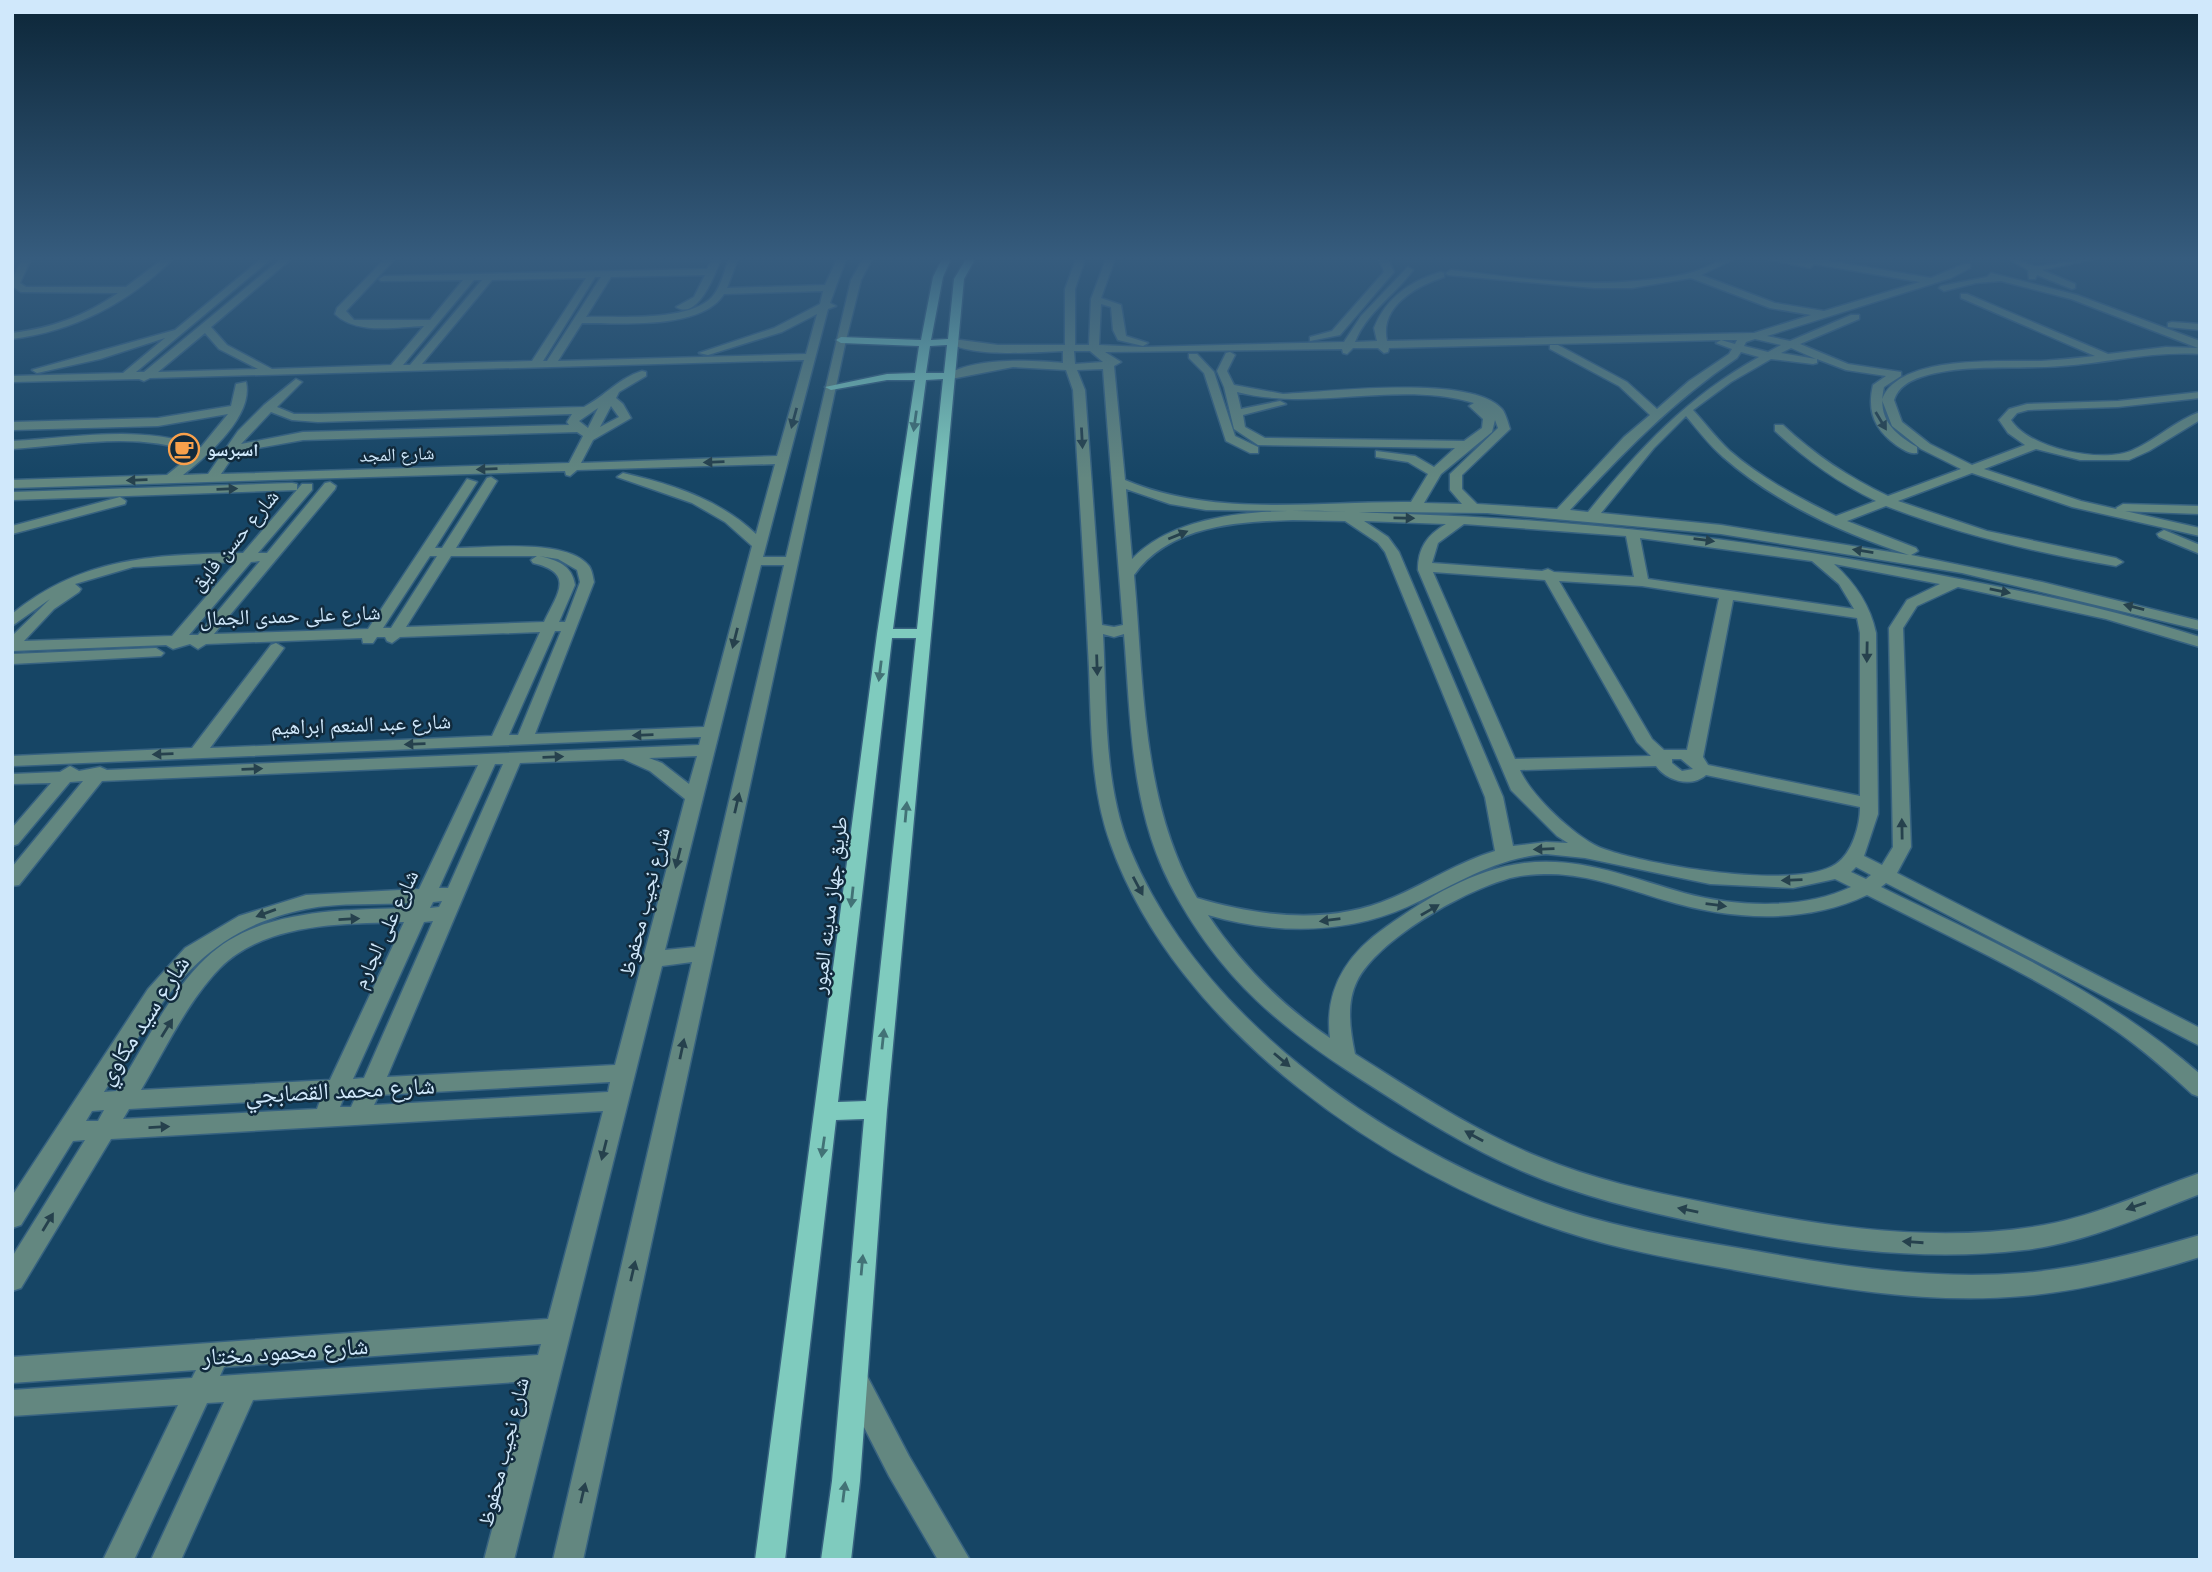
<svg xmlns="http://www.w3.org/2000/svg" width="2212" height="1572" font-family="'Space Grotesk','Noto Naskh Arabic',sans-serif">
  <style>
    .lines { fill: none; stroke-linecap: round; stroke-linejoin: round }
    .minor-casing { stroke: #376280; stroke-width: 3 }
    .major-casing { stroke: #376280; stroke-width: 3 }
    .minor { fill: #638780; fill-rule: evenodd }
    .major { fill: #7fcbbe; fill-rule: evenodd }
    .oneway { fill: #26414d }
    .oneway2 { fill: #427276 }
    .labels { text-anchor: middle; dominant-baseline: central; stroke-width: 5; stroke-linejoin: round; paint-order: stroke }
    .far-poi-label { font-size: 18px; font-weight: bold; fill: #d0e8fb; stroke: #112a3c; text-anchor: start }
    .far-street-label { font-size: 18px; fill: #d0e8fb; stroke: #112a3c }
    .street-label { font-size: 21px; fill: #d0e8fb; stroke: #112a3c }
    .near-street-label { font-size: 24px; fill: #d0e8fb; stroke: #112a3c }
  </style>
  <rect width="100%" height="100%" fill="#164565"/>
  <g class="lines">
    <g class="minor-casing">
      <g id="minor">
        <path d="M22,259H31L20,283L26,287H126L163,259H173C128,303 75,331 12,339V333C52,328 85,316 118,293L21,292L12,286V280Z"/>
        <path d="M261,259H271L136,372H144L281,259H291L211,327L227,345L272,369L391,365L424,326C396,327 356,335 335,314L337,308L385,259H395L346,311L354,320H430L463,280L381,281L379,279L384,276L707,269L712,259H721C715,274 698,321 676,307L694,297L705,275L611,277L586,317C618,316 689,322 712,297C720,289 724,272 729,259H738L727,288L825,285L837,259H846L830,303L836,306L828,309L763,557H786L851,280L863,259H872L861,280L846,340L583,1560H553L692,962L662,966L514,1560H484L531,1381L253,1400L181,1560H151L224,1402L207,1403L134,1560H103L178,1405L12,1416V1390L192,1378L196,1370L12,1383V1357L548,1319L603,1111L111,1139L21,1288L12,1291V1257L85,1140L73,1141L21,1225L12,1228V1196L148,989L185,948L239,916L306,895L419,889L478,765L102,781L19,885L12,886V867L83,781L70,782L18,844L12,846V828L51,783L12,784V774L60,772L70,766L79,771L100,767L107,770L699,745L701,737L12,766V756L192,748L271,645L276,643L284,648L210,748L492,736L540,632L400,637L392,643L387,641L385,637H377L373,643H363L362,638L206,644L198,649L190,644L173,649L166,645L12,651V636L50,599L12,626V614C83,556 156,555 243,553L302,484H312V490L258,553H267L325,483L330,482L336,486L335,489L214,634L368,629L467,479L477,482L435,548H442L487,478L491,477L497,481L456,548C488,548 567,538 589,566C592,570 593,577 594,582L535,734L704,727L752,546L725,522L692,503L617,477L623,473C671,484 719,499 756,534L775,464L577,470L570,476L566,475L565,471L12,488V480L167,475L194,453C139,431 70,445 12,449V441C73,438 143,424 201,447L228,414L158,426L12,430V422L158,418L231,406L236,384L246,382C254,416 207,456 183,475L208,474L238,431L264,405L296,379L302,382L277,407L294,414H318L584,407C605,396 619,378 642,371L646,372V376L619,392L616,398L623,404L631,418L593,440L581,463L777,456L804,360L150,378L144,381L139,379L12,382V376L123,373L165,338L100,359L37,373L32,370L175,330ZM595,277H601L547,361H543ZM586,278L532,361L422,364L492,280ZM474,280H482L410,365H403ZM823,291L820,304L774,328L699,353L708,355L782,332L817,314L806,354L558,361L582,323C620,323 702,330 724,294ZM205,333L219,349L258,369L158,372ZM611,406L619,417L600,427ZM598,408L588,428L579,421ZM271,412L292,420L318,422L572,414L567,422L569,425L303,432L241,444ZM577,432L583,436L569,463L221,474L236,452L303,440ZM430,556H437L391,628H383ZM451,556H537L531,560L533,563C576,573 557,594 544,622L406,627ZM539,556L558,559L577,570L580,582L565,622H559L575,585C572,565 557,560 539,556ZM260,561L198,635H189L251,562ZM236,562L172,636L24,641L54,609L79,592L81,589L75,584L133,567ZM761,565H784L695,947L665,950ZM555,631H561L518,735H509ZM697,756L689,784L662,763L649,758ZM623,759L650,771L685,799L615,1065L387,1077L520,763ZM495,764H503L448,888H439ZM442,901L439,907L430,908L433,902ZM413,903L410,908C344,910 258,908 206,958C168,994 144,1047 116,1091L104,1092C159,1005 196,931 306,909C340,902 379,905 413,903ZM433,921L364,1078L353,1079L424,922ZM404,922L330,1080L141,1090C165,1050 187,1002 220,968C266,922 343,924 404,922ZM610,1082L608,1092L374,1105L379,1095ZM356,1096L351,1107H340L344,1097ZM321,1098L317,1109L123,1119L129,1109ZM104,1110L98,1121H86L92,1111ZM541,1344L538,1355L220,1376L224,1367Z"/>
        <path d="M1076,259H1085L1075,289V345H1089L1091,299L1106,259H1115L1101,298L1121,305L1126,336L1148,343L1143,346L1118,340L1113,330L1111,307L1101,304L1099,345L1143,347L1344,342L1361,316L1408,267L1413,270C1395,295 1366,313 1355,342L1377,341L1374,328C1386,298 1410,281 1441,272L1444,273V277C1416,286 1379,307 1387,341L1754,333L1811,315L1770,308L1691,278L1632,288H1594L1448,275L1446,273L1451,270C1511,277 1574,287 1635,281C1657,279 1680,277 1699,270C1712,265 1720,259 1734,259L1701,275L1775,303L1824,311L1920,282L1814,264L1810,268L1768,259H1818L1931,278L1964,264H1970V268L1951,278L1767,336L1790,341L1851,315H1859V319L1800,344L1848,364L1901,372V376L1884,387C1877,418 1892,432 1917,447V453C1909,454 1904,450 1896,445C1874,429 1867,411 1873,385L1886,376L1846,370L1817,359V363L1813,364L1771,359L1731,382L1693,410C1706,424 1716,438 1730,451C1761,478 1799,498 1836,516L1876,501C1837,482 1806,460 1775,431V425H1783C1815,455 1848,477 1888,496L1961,469L1921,449L1892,426L1882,400C1898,354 2002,362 2041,361C2059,360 2077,358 2095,356L1961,298V294H1967L2108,354L2166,347L2198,348L2071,299L2001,281L1976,283L1944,291L1939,288L1941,286L1987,277L1991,273L2077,295L2200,341V354C2152,351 2107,363 2061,366C2015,370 1966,363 1921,377C1909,381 1898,387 1894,400L1902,422L1930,444L1972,465L2025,445L2008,433L1999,420L2009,409L2027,404L2118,401L2200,392V398L2118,407L2028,410L2017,413L2011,420C2029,449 2103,464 2133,450C2156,440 2176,420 2200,412V420L2149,451L2129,460H2080L2036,449L1984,469L2081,501L2200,528V536L2072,507L1972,473L1898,501L1987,531L2116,558L2123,562L2116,566C2037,553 1961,535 1886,506L1847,521L1916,548L1918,551L1911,555L2042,582L2200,621V630L1962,573L1721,534L1487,513L1206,510L1170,504L1126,489L1132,559C1192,496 1327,512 1406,514C1586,520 1762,541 1939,575C2027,592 2114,609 2200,637V647L2106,619L1958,587L1917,606L1903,628L1911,847L1897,873L2200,1028V1046L1886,883L1881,887C1993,942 2105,991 2200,1074V1097L2192,1094C2166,1070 2139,1046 2109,1026C2033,974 1949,937 1867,895C1804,925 1730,920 1664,900C1627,889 1591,875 1551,874C1535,874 1519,875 1504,880C1460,893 1378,940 1357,981C1346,1003 1350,1030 1355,1054C1414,1091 1474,1131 1539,1157C1592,1179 1647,1191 1703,1202C1813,1225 1932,1245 2044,1225C2098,1215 2148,1191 2200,1173V1194C2143,1216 2085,1243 2024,1250C1915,1263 1805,1246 1699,1223C1639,1210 1579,1196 1522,1171C1469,1148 1421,1118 1373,1087C1284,1031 1220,980 1170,884C1130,806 1131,719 1124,634L1114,637L1103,634C1107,705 1103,783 1130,849C1199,1016 1379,1143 1544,1203C1612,1228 1685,1239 1756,1251C1844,1267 1933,1280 2023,1273C2084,1268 2141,1252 2200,1235V1257C2142,1275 2084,1291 2023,1296C1934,1304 1845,1290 1757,1274C1692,1262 1626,1252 1563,1231C1386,1174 1176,1027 1111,845C1088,783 1092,714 1088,649C1084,562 1078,476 1073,390L1066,370L1013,367L951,379L945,376C972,357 1032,360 1063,363V351C1034,352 972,358 948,342L953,339L998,345H1065V289ZM1755,339L1781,345L1768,352L1744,346L1746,342ZM1721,340L1716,343L1732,349L1729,354L1689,381L1657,409L1627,382L1558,345H1550V349L1619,386L1650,415L1624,437L1557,509L1477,504L1462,489V475L1510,429C1508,423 1506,414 1502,409C1471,374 1328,392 1283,394L1234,385L1227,371L1235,355L1230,352L1226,353L1217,371L1224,387L1234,429L1258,445L1455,448L1434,467L1415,456L1376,451V457L1408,462L1428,474L1411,502C1316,501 1214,518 1125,480L1114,366L1121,362L1105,352L1342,349L1343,353L1347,354L1353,348H1378L1384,353L1388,352L1389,348ZM1721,340H1737L1735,344ZM1791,348L1816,359L1781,353ZM1074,351H1090L1103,362L1075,364ZM1741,352L1759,357C1688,396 1638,450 1588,512L1570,510C1622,454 1673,401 1737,358ZM1103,369L1123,625L1114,627L1102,625L1085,390L1077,370ZM1237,392C1315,412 1397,380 1474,403L1469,406L1483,419L1482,428L1464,441L1265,438L1245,427L1243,415L1286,404L1280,401L1241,409ZM1686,416C1698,430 1709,445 1723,457C1774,502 1844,534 1909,555L1721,525L1601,513L1654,448ZM1495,420L1498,428L1450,474V490L1462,504L1424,503L1441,474L1492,432ZM1293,520L1345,521L1378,543L1385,552L1485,797L1495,851C1458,862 1427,883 1392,898C1330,925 1261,917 1197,898C1141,801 1144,683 1134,575C1170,525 1237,522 1293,520ZM1364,521L1446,524C1427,535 1418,548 1418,570L1511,790L1557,836L1568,843L1546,842L1513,846L1503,797L1399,552L1388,537ZM1464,524L1626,536L1634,577L1554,572L1548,569L1542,571L1432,563L1438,543ZM1640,538L1812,561L1839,584L1854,609L1648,579ZM1834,564L1940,584L1907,600L1889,628L1893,847L1882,865L1864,856L1878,814L1876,633C1870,605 1856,584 1834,564ZM1433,572L1545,580L1637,742L1651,756L1515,759ZM1559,581L1642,586L1719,598L1687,750H1664L1652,739ZM1733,600L1857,618L1860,633V796L1708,765L1703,757ZM1672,759H1681L1693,769L1682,771L1672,763ZM1656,766C1667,781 1691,788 1706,775L1860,807C1860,826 1852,853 1836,864C1796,891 1648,865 1604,849C1578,840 1531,796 1520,770ZM1546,854L1585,858L1710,884L1793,888L1835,879L1851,887C1802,910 1736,907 1684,893C1631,878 1581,856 1524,863C1474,869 1427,898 1386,927C1347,954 1324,989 1330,1038C1281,1005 1241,964 1208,915C1273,934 1344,935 1407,907C1453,886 1494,858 1546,854ZM1856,867L1871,875L1866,879L1851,872Z"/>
        <path d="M1379,259H1388L1394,272L1387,280L1340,335L1310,341V337L1332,331L1384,272Z"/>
        <path d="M2009,259C2019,259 2027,265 2036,266C2055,266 2075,259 2094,259L2042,270L2075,284V288L2072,289L2037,275L2035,279H2029L2028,270Z"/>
        <path d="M2172,322L2200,324V330L2168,327V323Z"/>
        <path d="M1189,354H1197L1214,372L1235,436L1258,447V453H1250L1226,441L1204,373L1189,358Z"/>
        <path d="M292,483L297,484V490L12,500V492Z"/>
        <path d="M120,497L126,501L125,504L12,534V526Z"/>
        <path d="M2123,504L2200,506V514L2118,511L2116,508Z"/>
        <path d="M2164,530L2200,545V554L2159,537L2157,534Z"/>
        <path d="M156,648L164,653L161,656L12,664V654Z"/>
        <path d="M856,1370L866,1374L909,1456L970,1560H938L889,1476L846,1392L843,1383L846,1374Z"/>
      </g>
    </g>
    <g class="major-casing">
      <path id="major" d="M942,259H951L943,277L931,340L948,339L954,279L966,259H975L964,279L887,1110L860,1481L851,1560H821L832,1481L864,1119L836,1120L785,1560H755L877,634L915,380H887L831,390L825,387L887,374L915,373L919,346L841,343L836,340L841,337L921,340L933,277ZM947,345L944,373H926L930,346ZM943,379L917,629H893L926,380ZM892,638H916L866,1101L838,1102Z"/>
    </g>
    <use href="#minor" class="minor"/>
    <use href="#major" class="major"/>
  </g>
  <defs><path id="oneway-solid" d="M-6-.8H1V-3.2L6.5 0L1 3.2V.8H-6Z" transform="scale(1.75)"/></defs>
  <g class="oneway">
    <use href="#oneway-solid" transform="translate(794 418) rotate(105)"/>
    <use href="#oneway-solid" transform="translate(1881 421) rotate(59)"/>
    <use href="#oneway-solid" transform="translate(1082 438) rotate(87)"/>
    <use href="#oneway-solid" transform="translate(714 462) rotate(178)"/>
    <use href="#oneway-solid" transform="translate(487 469) rotate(178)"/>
    <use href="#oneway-solid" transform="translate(137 480) rotate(178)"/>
    <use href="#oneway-solid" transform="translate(227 489) rotate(-2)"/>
    <use href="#oneway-solid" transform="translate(1404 518) rotate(1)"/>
    <use href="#oneway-solid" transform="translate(1178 535) rotate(-22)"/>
    <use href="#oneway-solid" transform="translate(1704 540) rotate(7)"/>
    <use href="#oneway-solid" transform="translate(1863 551) rotate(-171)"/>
    <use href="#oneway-solid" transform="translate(2000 591) rotate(11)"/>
    <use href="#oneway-solid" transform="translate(2134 607) rotate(-166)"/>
    <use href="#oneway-solid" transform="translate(735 638) rotate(104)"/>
    <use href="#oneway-solid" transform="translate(1867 652) rotate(91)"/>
    <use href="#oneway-solid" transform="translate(1097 665) rotate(88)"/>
    <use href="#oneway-solid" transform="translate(643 735) rotate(178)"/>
    <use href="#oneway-solid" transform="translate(415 744) rotate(178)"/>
    <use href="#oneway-solid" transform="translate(163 754) rotate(178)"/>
    <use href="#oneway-solid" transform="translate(553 757) rotate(-2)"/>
    <use href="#oneway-solid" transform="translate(252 769) rotate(-2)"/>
    <use href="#oneway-solid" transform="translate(737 803) rotate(-77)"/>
    <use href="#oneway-solid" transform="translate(1902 829) rotate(-91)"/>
    <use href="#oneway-solid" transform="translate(1544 849) rotate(178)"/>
    <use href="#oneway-solid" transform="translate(678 858) rotate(104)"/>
    <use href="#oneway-solid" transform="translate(1792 880) rotate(178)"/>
    <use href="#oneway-solid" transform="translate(1138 886) rotate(62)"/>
    <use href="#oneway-solid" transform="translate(1716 905) rotate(7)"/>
    <use href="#oneway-solid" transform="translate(1430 910) rotate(-30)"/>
    <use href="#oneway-solid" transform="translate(266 913) rotate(160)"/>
    <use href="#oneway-solid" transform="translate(349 919) rotate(-3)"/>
    <use href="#oneway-solid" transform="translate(1330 920) rotate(173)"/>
    <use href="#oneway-solid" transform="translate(167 1028) rotate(-58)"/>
    <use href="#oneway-solid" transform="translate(682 1049) rotate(-78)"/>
    <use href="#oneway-solid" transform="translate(1282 1060) rotate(40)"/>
    <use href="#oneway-solid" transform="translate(159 1127) rotate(-3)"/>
    <use href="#oneway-solid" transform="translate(1474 1136) rotate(-151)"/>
    <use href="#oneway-solid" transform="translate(604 1150) rotate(104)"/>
    <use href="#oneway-solid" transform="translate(2136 1206) rotate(161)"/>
    <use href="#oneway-solid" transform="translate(1688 1210) rotate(-168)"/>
    <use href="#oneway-solid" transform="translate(48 1222) rotate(-59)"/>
    <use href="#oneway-solid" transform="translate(1913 1242) rotate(-176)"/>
    <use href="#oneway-solid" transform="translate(633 1271) rotate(-77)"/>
    <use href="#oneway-solid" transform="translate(583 1493) rotate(-77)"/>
  </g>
  <g class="oneway2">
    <use href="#oneway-solid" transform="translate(915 421) rotate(98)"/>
    <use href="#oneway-solid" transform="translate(880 671) rotate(97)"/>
    <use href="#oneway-solid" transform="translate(906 812) rotate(-85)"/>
    <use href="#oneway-solid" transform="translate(852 897) rotate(96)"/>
    <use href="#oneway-solid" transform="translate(883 1039) rotate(-84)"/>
    <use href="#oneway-solid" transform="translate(823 1147) rotate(98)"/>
    <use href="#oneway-solid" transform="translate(862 1265) rotate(-85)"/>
    <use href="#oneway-solid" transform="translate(844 1492) rotate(-83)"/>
  </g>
  <linearGradient id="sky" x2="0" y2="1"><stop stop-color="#0c2638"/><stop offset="0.54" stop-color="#365c7e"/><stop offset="1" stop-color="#365c7e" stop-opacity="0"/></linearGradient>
  <rect width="2212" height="479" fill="url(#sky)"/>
  <defs>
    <g id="cafe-ring" transform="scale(1.575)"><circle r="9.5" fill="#112a3c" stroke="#f8a04b" stroke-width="1.5"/><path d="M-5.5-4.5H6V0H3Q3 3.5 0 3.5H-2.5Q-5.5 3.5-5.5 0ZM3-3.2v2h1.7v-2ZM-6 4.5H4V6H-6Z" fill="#f8a04b"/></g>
  </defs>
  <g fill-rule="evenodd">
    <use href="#cafe-ring" x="184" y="449"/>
  </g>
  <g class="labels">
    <g class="far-poi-label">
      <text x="207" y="449">اسبرسو</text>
    </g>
    <g class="far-street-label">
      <text transform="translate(397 454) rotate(-2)">شارع المجد</text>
    </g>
    <g class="street-label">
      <text transform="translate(234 540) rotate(-50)">شارع حسن فايق</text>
      <text transform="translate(290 615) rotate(-2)">شارع على حمدى الجمال</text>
      <text transform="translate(361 724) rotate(-2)">شارع عبد المنعم ابراهيم</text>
      <text transform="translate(644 902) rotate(-76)">شارع نجيب محفوظ</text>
      <text transform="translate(829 905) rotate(-83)">طريق جهاز مدينه العبور</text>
      <text transform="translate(385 929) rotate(-65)">شارع على الجارم</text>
      <text transform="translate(503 1452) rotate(-76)">شارع نجيب محفوظ</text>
    </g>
    <g class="near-street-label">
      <text transform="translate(143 1020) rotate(-57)">شارع سيد مكاوي</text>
      <text transform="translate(340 1090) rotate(-3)">شارع محمد القصابجي</text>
      <text transform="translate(285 1351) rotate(-4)">شارع محمود مختار</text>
    </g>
  </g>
  <rect width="2212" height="1572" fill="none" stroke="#d0e8fb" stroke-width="28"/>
</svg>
